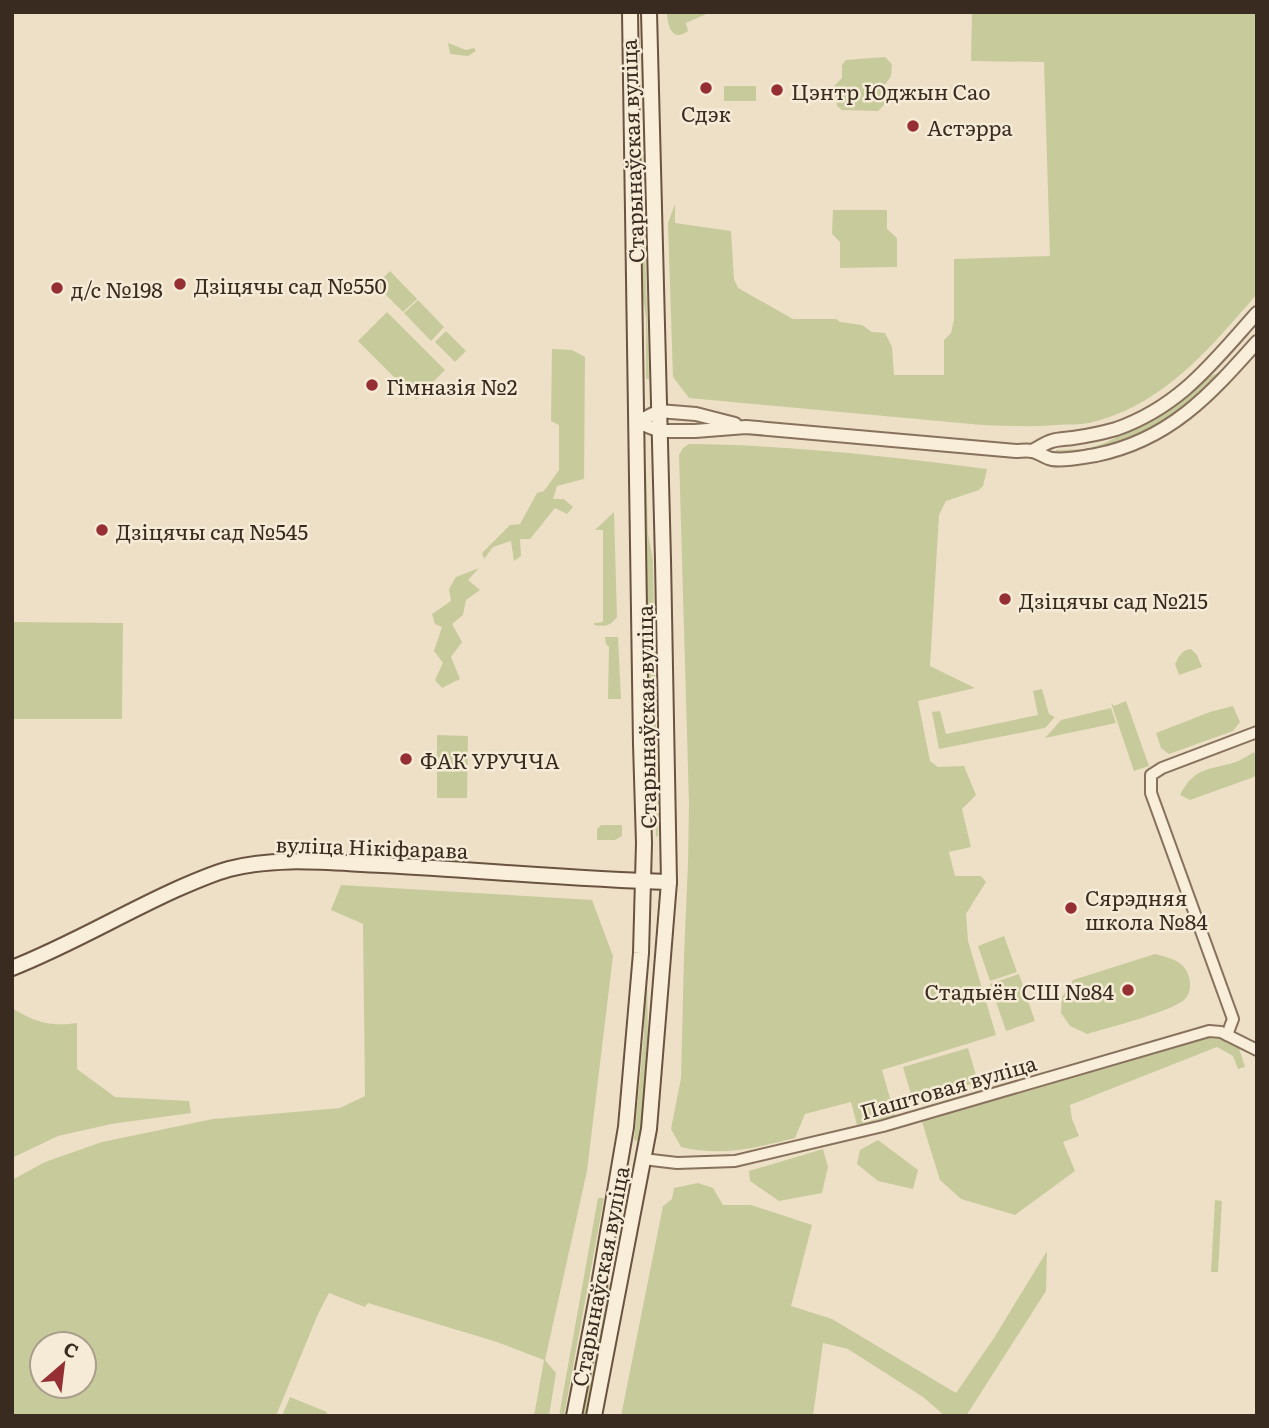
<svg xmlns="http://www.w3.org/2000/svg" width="1269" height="1428" font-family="Literata,serif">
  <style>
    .green { fill: #c7cb9b; fill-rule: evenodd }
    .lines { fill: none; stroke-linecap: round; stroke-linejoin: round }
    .minor-casing { stroke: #88725d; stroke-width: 14 }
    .tertiary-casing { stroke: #88725d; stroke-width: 16 }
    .secondary-casing { stroke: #6a5340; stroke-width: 18 }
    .minor { stroke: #f8eeda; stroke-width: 10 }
    .tertiary { stroke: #f8eeda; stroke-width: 12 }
    .secondary { stroke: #f8eeda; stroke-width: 14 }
    .poi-dot { fill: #952f33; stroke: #f5ebd6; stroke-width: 2.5 }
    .labels { text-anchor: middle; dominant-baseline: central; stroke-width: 5; stroke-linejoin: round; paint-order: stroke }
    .poi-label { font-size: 21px; fill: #392b20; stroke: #f5ebd6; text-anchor: start }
    .street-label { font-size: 21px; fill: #392b20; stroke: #f5ebd6 }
  </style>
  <rect width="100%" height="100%" fill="#ede0c7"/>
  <g class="green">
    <path d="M635,12H638L649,379H646V317L641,286Z"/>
    <path d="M667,12H711L686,23L688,31C673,43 667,26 667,12Z"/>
    <path d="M972,12H1257V294C1210,348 1163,406 1089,423C1079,425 1068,424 1057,425C1032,427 1007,426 982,425L689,398L673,377L668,223L675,204V223L731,231L734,279L738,288L793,319H836L840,322L862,325L872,332L885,333L892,347L894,375H944V340L951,333L954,320V259L1050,256L1044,62L971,61Z"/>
    <path d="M448,43L466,50L474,48L476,51L468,56L450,54Z"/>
    <path d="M885,57L892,64L891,76L884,86V105L878,111L842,110L837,106L834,86L842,78V65L846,60Z"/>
    <rect x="724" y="86" width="32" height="15"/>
    <path d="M833,210H887V229L897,238V267L840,268V242L832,234Z"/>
    <path d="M390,271L417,299L403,312L376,285Z"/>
    <path d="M418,300L444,327L431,341L404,313Z"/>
    <path d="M387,312L445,370L416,399L358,341Z"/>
    <path d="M446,331L466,351L455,362L435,342Z"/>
    <path d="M552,349L572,350L585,357L584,479L557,486L553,499H564L573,507L567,514L555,508L530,539H520L521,556L514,561L511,541L493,547L484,559L482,553L510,525L520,524L537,493L544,491L559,470V425L551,421Z"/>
    <path d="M1218,373L1220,375C1183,413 1143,440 1089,450C1079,452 1067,451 1056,452V450L1086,449L1105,443L1164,413L1180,402L1208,377Z"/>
    <path d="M689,444C787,445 889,456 987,469L983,486L979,490L946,501L939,515L930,666L975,688L918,701L930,761L938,767L964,766L976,795L962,809L971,847L949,852L955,876H981L986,882L966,914L968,941L996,1035L882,1070L895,1116L857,1125L851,1102L805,1114L795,1138C755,1148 721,1157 681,1147L671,1129L681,1078L684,956L688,862L689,804L679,455L683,448Z"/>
    <path d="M644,468H646L648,534L653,560L658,836L656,837L654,774L650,743Z"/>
    <path d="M614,512L617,617C610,626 605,627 594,625V623L603,622V530H595Z"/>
    <path d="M479,568L468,580L480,590L466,600L463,615L452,624L462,642L451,657L460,679L442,688L435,680L443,663L434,651L442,627L435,624L432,614L451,601L449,589L456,577Z"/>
    <path d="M12,622L123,623L122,719H12Z"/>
    <path d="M605,637H618L621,699H608L609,647L606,644Z"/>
    <path d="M1191,649L1197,655L1202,667L1179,675L1175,664C1179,657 1181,650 1191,649Z"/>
    <path d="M1042,689L1049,714L1055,717L1045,728L939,749L932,712L940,711L946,734L1038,715L1033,691Z"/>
    <path d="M1126,701L1149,766L1134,771L1111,703L1114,706Z"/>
    <path d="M1233,706L1240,722L1233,731L1169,754L1161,748L1156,733L1210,712Z"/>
    <path d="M1111,708L1116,723L1045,738L1061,720Z"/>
    <path d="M437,735L468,736L467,798H437Z"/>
    <path d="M1254,752C1257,759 1260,771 1254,777L1190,800L1180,795C1194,768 1207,770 1233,763C1240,761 1247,756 1254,752Z"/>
    <path d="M601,825H622V836L615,840H597V829Z"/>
    <path d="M341,885L592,900L613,956L587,1171L545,1360L556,1373L549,1416H534L544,1360L497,1342L368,1303L365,1307L329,1293L318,1314L276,1416H12V1180L45,1162L102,1142L213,1119L340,1108L365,1096L363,924L331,910ZM42,1344H84V1386H42Z"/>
    <path d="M649,919L651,920L647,975L648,1041L642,1142L634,1140L644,1034V974Z"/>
    <path d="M1004,936L1017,972L990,981L978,946Z"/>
    <path d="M1155,954C1170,958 1185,961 1189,977C1191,984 1190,993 1186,998C1175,1011 1107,1028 1087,1034L1070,1026L1061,1013L1062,997L1073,980Z"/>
    <path d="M1019,974L1035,1021L1006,1031L990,984Z"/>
    <path d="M12,1008C34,1022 51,1027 77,1023V1069L115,1097L189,1101L191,1113L111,1124L58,1136L12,1158Z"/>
    <path d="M1208,1038L1220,1039L1239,1048L1245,1067L1238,1069L1233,1056L1217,1047L1070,1105L1072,1119L1079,1136L1063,1142L1075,1171L1015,1215L961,1199L940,1180L922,1122Z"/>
    <path d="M968,1048L978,1082L913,1101L903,1067Z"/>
    <path d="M878,1140L918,1170L913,1189L878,1181L857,1164L860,1150Z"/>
    <path d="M823,1149L828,1167L822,1193L779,1201L750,1181L749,1171Z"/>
    <path d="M698,1183L713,1188L723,1205H751L812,1225L791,1306L832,1319L956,1393L994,1338L1047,1251L1046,1291L966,1416H945L923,1397L848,1349L823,1343L813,1416H621L663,1206L672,1199L674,1188Z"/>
    <path d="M598,1198H604L564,1416H559Z"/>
    <path d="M1215,1200L1222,1201L1218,1272H1211Z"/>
    <path d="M618,1201L622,1202L607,1278L610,1292L586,1416H580Z"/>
    <path d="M290,1397L327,1412L326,1416H282Z"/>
  </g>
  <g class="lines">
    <g class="minor-casing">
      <g id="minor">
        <path d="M1227,1035L1233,1019L1151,793V775L1162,768L1257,732"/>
        <path d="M643,1159L677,1163L735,1161L883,1126L1209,1031L1221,1032L1257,1050"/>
      </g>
    </g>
    <g class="tertiary-casing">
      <g id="tertiary">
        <path d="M637,422L660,431H695L746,427L1016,451C1021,451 1027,450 1032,451C1039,452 1045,458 1052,459C1066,461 1082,457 1096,455C1169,440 1209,396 1257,342"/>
        <path d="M637,422L659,411L696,414L735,424"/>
        <path d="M1032,451C1038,448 1045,443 1052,441C1058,439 1066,439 1073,438C1087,436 1102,433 1116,429C1181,406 1213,362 1257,313"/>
      </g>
    </g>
    <g class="secondary-casing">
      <g id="secondary">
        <path d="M12,968C68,946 120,915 175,890C193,882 211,874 229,869C279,856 332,863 383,865C478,870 573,879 669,882"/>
        <path d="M574,1416L597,1297L626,1127L641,953L644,843L641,744L630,12"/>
        <path d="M594,1416L649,1129L669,882L663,560L649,12"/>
      </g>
    </g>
    <use href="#minor" class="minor"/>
    <use href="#tertiary" class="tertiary"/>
    <use href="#secondary" class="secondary"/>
  </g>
  <g class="poi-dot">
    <circle cx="706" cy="88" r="7"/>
    <circle cx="777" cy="90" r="7"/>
    <circle cx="913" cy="126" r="7"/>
    <circle cx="180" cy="284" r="7"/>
    <circle cx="57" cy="288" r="7"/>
    <circle cx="372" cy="385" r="7"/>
    <circle cx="102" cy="530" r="7"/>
    <circle cx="1005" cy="599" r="7"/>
    <circle cx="406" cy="759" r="7"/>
    <circle cx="1071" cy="908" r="7"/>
    <circle cx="1128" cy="990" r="7"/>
  </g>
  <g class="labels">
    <g class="poi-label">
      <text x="791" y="90">Цэнтр Юджын Сао</text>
      <text x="706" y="112" text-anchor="middle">Сдэк</text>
      <text x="927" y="126">Астэрра</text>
      <text x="194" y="284">Дзіцячы сад №550</text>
      <text x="71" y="288">д/с №198</text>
      <text x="386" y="385">Гімназія №2</text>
      <text x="116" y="530">Дзіцячы сад №545</text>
      <text x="1019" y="599">Дзіцячы сад №215</text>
      <text x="420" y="759">ФАК УРУЧЧА</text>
      <text x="1085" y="896">Сярэдняя<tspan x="1085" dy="24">школа №84</tspan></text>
      <text x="1114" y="990" text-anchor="end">Стадыён СШ №84</text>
    </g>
    <g class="street-label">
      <text transform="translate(631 151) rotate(-92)">Старынаўская вуліца</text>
      <text transform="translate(645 717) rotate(-91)">Старынаўская вуліца</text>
      <text transform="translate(372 846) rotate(2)">вуліца Нікіфарава</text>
      <text transform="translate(948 1086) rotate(-16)">Паштовая вуліца</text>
      <text transform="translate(599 1276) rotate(-79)">Старынаўская вуліца</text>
    </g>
  </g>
  <rect width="1269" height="1428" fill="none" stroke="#392b20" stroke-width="28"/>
  <g transform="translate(63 1365) rotate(28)"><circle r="33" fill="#f5ebd6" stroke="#aa9e8d" stroke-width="2"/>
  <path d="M0-5L12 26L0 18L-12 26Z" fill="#952f33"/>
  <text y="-10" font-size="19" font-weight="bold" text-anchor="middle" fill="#392b20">С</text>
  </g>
</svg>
